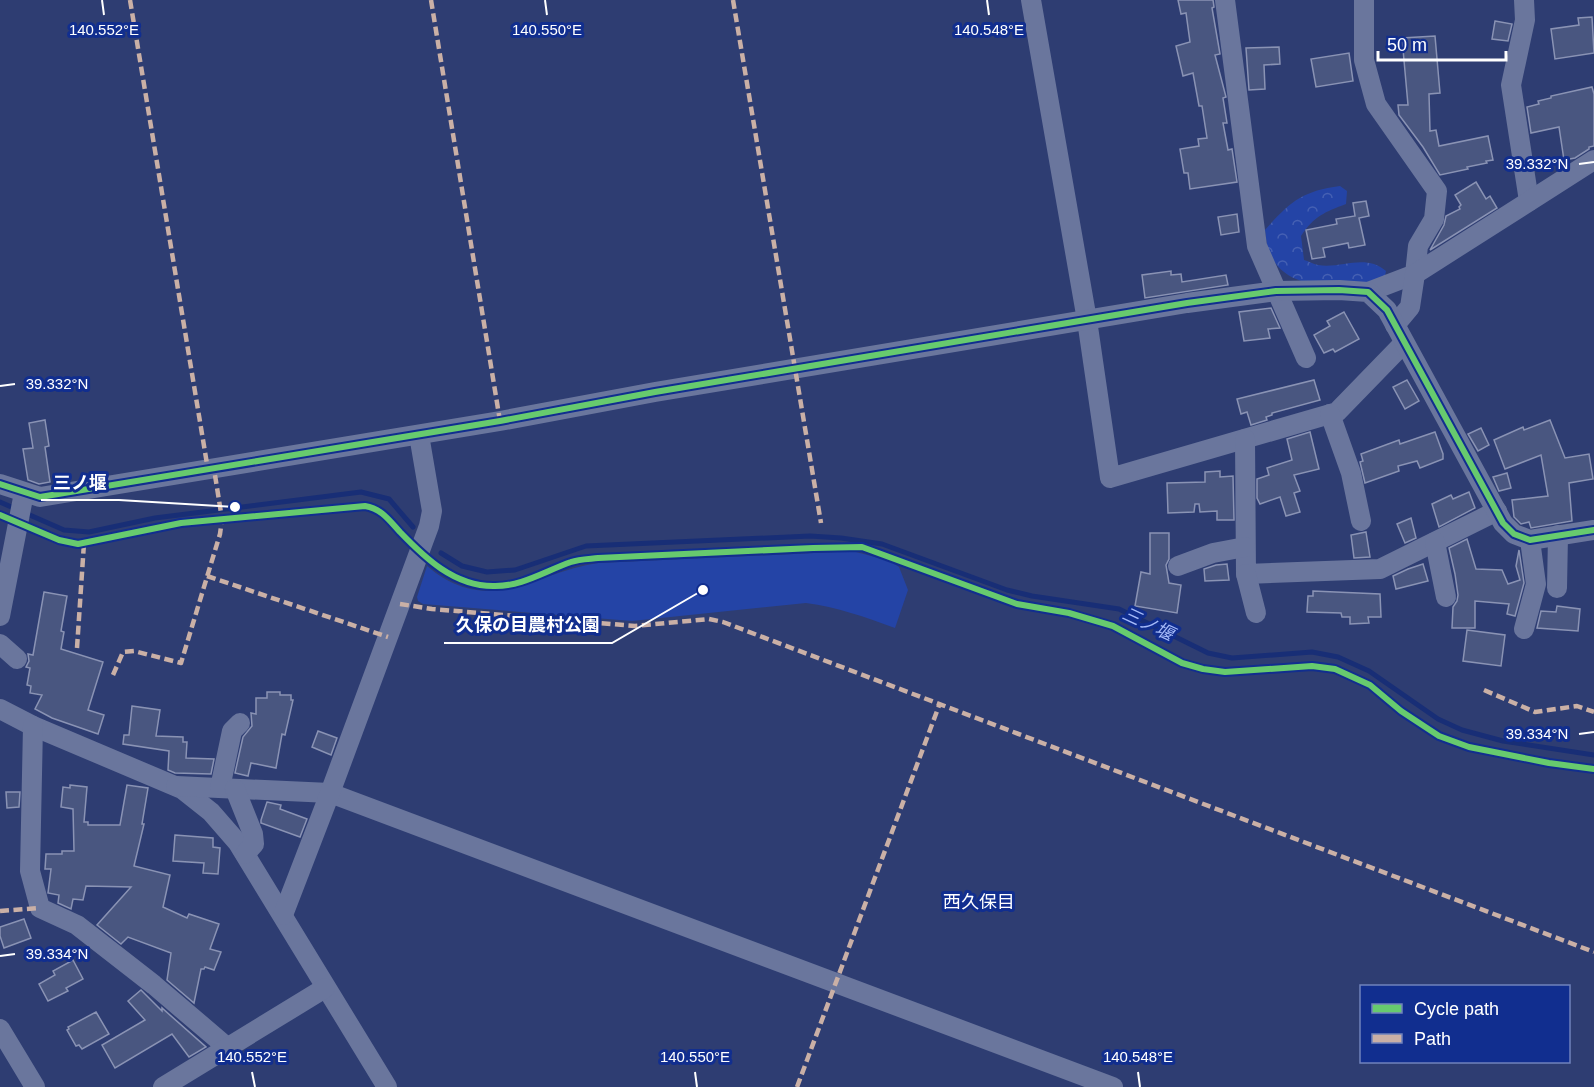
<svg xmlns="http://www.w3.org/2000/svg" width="1594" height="1087" font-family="Arial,'Noto Sans JP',sans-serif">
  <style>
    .forest { fill: url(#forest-crowns) }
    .green { fill: #2444a6 }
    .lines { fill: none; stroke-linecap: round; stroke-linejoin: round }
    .stream { stroke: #182e76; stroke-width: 5 }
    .building { fill: #495680; stroke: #8a93b4; stroke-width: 1.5 }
    .minor { stroke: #6a769d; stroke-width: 20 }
    .quiet { stroke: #cab0a6; stroke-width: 4.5; stroke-dasharray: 9 4.5; stroke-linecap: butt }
    .cycleway-casing { stroke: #112e8f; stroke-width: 10 }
    .cycleway { stroke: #67ca6e; stroke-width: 6 }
    .ticks { fill: none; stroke: #fff; stroke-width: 2 }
    .labels { text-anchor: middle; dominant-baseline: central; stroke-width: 6; stroke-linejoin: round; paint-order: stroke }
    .water-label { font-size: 18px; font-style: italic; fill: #a6bbf9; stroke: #112e8f }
    .neighbourhood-label { font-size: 18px; fill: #fff; stroke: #112e8f }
    .ticks-label { font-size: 15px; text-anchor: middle; fill: #fff; stroke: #112e8f; stroke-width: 6; stroke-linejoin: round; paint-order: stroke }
    .leader { fill: none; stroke: #fff; stroke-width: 2 }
    .callout-dot { fill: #fff; stroke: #112e8f; stroke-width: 2 }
    .callout-label { font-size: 18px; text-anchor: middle; font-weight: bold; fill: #fff; stroke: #112e8f; stroke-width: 6; stroke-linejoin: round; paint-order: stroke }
  </style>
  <defs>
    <pattern id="forest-crowns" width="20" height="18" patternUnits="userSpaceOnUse" patternTransform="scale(1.5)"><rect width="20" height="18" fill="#2444a6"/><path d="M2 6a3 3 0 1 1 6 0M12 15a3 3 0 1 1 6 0" fill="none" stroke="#4560b3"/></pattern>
  </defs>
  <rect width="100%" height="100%" fill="#2e3d72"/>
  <path class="forest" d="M1340,186L1347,191L1346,204C1325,212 1314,216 1301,236L1304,260C1308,261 1313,264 1318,265C1342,269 1365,253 1386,271L1384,280C1347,287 1284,296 1268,249C1266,243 1266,236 1265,230C1290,202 1302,191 1340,186Z"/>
  <path class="green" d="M835,552H856L890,561L899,567L908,590L895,628C865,617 837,607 806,603L632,621L423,604L418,601L417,597L427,566C490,619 534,572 598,563Z"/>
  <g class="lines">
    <g class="stream">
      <path d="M0,502L64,530L89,532L155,518L361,492L389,499L413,527"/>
      <path d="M441,553L462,566L487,572L515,570L586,546L810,536L841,538L882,544L1007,590L1032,596L1119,609L1208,653L1232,658L1312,652L1338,657L1369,671L1438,719L1462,730L1503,741L1594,755"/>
    </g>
  </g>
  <g class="building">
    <path d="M1178,0H1213L1214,7L1212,8L1220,54L1215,55L1226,97L1223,98L1227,123H1223L1228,150L1232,149L1237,182L1190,189L1188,173H1184L1180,149L1199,146L1198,139L1207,138L1202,106H1199L1193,73L1183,76L1176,46L1190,42L1186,13L1181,14Z"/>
    <path d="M1592,17L1594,53L1555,59L1551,29L1579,25L1578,18Z"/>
    <path d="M1495,21L1512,24L1508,41L1492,39Z"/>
    <path d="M1435,36L1440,93L1429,94L1430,131L1436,130L1439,146L1488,136L1493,160L1486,161L1487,163L1467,167L1468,169L1440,175L1423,147L1399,115L1398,105H1408L1402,38Z"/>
    <path d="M1279,47L1280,64L1264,65L1265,89L1249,90L1246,48Z"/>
    <path d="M1349,53L1353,81L1316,87L1311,59Z"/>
    <path d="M1592,87L1594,94V146L1589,147V149L1575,158L1564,160L1559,127L1531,133L1527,107L1539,104L1538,101L1551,98V96Z"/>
    <path d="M1476,182L1486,199L1490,196L1497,208L1430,250L1444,225L1446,216L1460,209L1459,207L1461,205L1455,195Z"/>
    <path d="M1366,201L1369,216L1359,218L1365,245L1349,248L1348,243L1323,248L1325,257L1312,259L1306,230L1337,224L1336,219L1355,216L1353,203Z"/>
    <path d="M1237,214L1239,232L1221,235L1218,217Z"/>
    <path d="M1171,271V275L1181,274L1182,282L1226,275L1228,285L1145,298L1142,275Z"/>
    <path d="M1271,308L1280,328L1268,329L1270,338L1244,341L1239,312Z"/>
    <path d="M1344,312L1359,339L1335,352L1333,349L1324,353L1314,335L1330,326L1327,321Z"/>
    <path d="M1314,380L1320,400L1272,413V415L1266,417L1267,420L1251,425L1247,412L1241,414L1237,399Z"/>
    <path d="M1407,380L1419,401L1405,409L1393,387Z"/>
    <path d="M45,420L49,446L45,447L50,482L39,484L28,480L23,449L33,448L29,423Z"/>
    <path d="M1550,420L1565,458L1589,454L1593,479L1569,483L1572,521L1531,528L1529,522L1521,524L1514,517L1512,500L1548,496L1541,455L1505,469L1494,440L1523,427L1524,430Z"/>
    <path d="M1481,428L1489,445L1478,451L1468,434Z"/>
    <path d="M1310,432L1319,469L1294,475L1300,491L1294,493L1300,512L1286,516L1280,497L1260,504L1257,498V479L1269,475L1267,468L1292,460L1287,439Z"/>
    <path d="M1435,432L1443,454V459L1420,468L1417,461L1398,466L1399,471L1365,483L1360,462L1363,461L1361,454L1399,440L1400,444Z"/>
    <path d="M1220,471V477L1233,476L1234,520H1217V511L1200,512L1199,504H1195L1194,512L1168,513L1167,483L1205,482V472Z"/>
    <path d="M1507,473L1511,488L1499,491L1493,477Z"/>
    <path d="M1469,492L1475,508L1439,527L1432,504L1451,495L1453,499Z"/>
    <path d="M1411,518L1416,538L1405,543L1397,524Z"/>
    <path d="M1366,532L1370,557L1354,558L1351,535Z"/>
    <path d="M1150,533H1169V559L1166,565L1169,583L1181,585L1177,613L1135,606L1141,572L1150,574Z"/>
    <path d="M1467,539L1476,569L1502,570L1508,584L1520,580L1516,566L1519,550L1524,583L1515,616L1507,614L1509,604L1475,601V628H1452L1453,607L1457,601L1458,595L1455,574L1449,548Z"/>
    <path d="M1227,564L1229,580L1205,581L1204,569L1216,565Z"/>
    <path d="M1423,564L1428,581L1396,589L1393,576L1408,569Z"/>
    <path d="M1313,591L1380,594L1381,617H1368L1369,623L1350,624V617H1342L1341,613L1307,612L1308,596H1313Z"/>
    <path d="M44,592L67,596L61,631L64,632L61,649L103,662L88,710L104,715L98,734L52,718L35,709L42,695L30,693L31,686L27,685L30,668L26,667L29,661L28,654L33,655Z"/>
    <path d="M1557,606L1580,609L1578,631L1537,628L1541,611L1556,612Z"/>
    <path d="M1467,630L1505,635L1501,666L1463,661Z"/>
    <path d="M267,692H280V695H291V700H293L285,735L282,734L276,768L251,763L248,776L235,773L243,737L252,726L251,713L256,714V698H267Z"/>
    <path d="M132,706L160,710L156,736L183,737V742H187L186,758L214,759L211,774L175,773L168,770L169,751L123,744L124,735H129Z"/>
    <path d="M318,731L337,738L331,755L312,747Z"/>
    <path d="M70,785L87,787L84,822H88V825H120L127,785L148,788L142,824H144L134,866L170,875L163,907L187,918L189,914L219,924L210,949L221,952L214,970L205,967L204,969H201L194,1003L167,980L171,953L128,937L121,944L97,925L131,887L86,886L83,900L73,899L71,909L58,903L59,895L48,893L51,869H45L46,854H62V851H74L73,809L61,807L63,787L70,788Z"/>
    <path d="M6,792H20L19,807L7,808Z"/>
    <path d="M267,802L281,805L280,809L307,819L300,837L261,823V820Z"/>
    <path d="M175,835L213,838V847L220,848L218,874L203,873L204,863L173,861Z"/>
    <path d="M24,919L31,938L4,948L0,936V927Z"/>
    <path d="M73,960L83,979L66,988L68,991L48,1001L39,984L55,975L53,971Z"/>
    <path d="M141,990L162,1011V1008L206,1047L189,1057L172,1034L115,1068L102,1045L145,1020L128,1001Z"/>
    <path d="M96,1012L109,1034L82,1049L79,1045L76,1046L67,1030L69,1029L68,1027Z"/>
  </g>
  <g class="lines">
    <g class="minor">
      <path d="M1031,0L1087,320L1110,478L1337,412L1404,343"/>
      <path d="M1225,0L1257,246L1306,358"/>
      <path d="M1364,0V60L1376,104L1437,191L1434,219L1418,246L1415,274L1368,292"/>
      <path d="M1524,0L1525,20L1511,85L1529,201"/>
      <path d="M1395,325L1410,307L1415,274L1594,160"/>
      <path d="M1330,414L1351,473L1361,521"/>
      <path d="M1245,439L1246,574L1380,569L1497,511"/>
      <path d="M0,484L40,497L500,421L655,392L1187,303L1276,291L1339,290L1368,292L1387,310L1503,523L1514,534L1530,540L1594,530"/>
      <path d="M1435,542L1446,597"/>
      <path d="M1178,566L1213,553L1245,547"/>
      <path d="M1246,574L1256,613"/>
      <path d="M1557,588L1558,535"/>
      <path d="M0,616L24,493"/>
      <path d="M1524,629L1536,584L1530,540"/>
      <path d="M0,644L17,659"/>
      <path d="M0,709L33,726L182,789L211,812L238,843L387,1087"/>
      <path d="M33,726L30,871L40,908L77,925L154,985L228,1048"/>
      <path d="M176,786L330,793L1113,1087"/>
      <path d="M220,788L232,731L240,723"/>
      <path d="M235,789L253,834L254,844L245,854"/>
      <path d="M283,915L330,793L429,526L432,511L419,435"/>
      <path d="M0,1029L35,1087"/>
      <path d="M163,1087L325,988"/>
    </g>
    <g class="quiet">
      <path d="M130,0L208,470"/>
      <path d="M431,0L500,421"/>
      <path d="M733,0L821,523"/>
      <path d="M207,576L388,637"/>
      <path d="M400,604L432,609L635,626L709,619L723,622L1594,952"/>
      <path d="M77,648L84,543"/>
      <path d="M113,675L123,652L134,651L181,663L220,534L222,519L214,469"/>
      <path d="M1484,690L1535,712L1577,706L1594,712"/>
      <path d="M0,911L40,908"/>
      <path d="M797,1087L940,703"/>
    </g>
    <g class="cycleway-casing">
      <g id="cycleway">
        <path d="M0,484L40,497L500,421L655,392L1187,303L1276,291L1339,290L1368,292L1387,310L1503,523L1514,534L1530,540L1594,530"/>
        <path d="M0,515L59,540L78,544L181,523L365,506C382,509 389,520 400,532C425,558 454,586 493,586C521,587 545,571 571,562C579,559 589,559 598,558L813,548L862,547L1017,604L1069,613L1113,626L1182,663L1203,669L1225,672L1312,666L1335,669L1370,685L1401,711L1439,736L1469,747L1549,763L1594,769"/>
      </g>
    </g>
    <use href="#cycleway" class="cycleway"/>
  </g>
  <path class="ticks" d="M102,0L104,15M545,0L547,15M987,0L989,15M1579,164L1594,162M0,386L15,384M1579,734L1594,732M0,956L15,954M252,1072L255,1087M695,1072L697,1087M1138,1072L1140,1087"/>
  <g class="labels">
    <g class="water-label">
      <text transform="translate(1148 624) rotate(25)">三ノ堰</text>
    </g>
    <g class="neighbourhood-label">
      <text x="979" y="902">西久保目</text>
    </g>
  </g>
  <g class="ticks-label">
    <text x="104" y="35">140.552°E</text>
    <text x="547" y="35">140.550°E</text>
    <text x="989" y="35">140.548°E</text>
    <text x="1537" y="169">39.332°N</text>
    <text x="57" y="389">39.332°N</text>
    <text x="1537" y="739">39.334°N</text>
    <text x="57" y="959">39.334°N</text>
    <text x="252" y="1062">140.552°E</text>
    <text x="695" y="1062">140.550°E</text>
    <text x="1138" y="1062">140.548°E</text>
  </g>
  <path class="leader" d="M235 507L119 500H41M703 590L612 643H444"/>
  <g class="callout-dot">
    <circle cx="235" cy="507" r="6"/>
    <circle cx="703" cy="590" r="6"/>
  </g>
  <g class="callout-label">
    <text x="80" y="489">三ノ堰</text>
    <text x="528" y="631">久保の目農村公園</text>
  </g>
  <rect x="1360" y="985" width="210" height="78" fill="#112e8f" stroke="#7082bc" stroke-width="1.5"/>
  <rect x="1372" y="1004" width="30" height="9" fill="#67ca6e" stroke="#7082bc" stroke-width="1.5"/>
  <text x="1414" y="1015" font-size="18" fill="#ffffff">Cycle path</text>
  <rect x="1372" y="1034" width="30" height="9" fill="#cab0a6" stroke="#7082bc" stroke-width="1.5"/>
  <text x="1414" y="1045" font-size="18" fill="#ffffff">Path</text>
  <path d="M1378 51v9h128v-9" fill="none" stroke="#ffffff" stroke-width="3"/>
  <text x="1387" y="51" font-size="18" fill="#ffffff" stroke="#112e8f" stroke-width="4.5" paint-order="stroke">50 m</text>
</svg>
